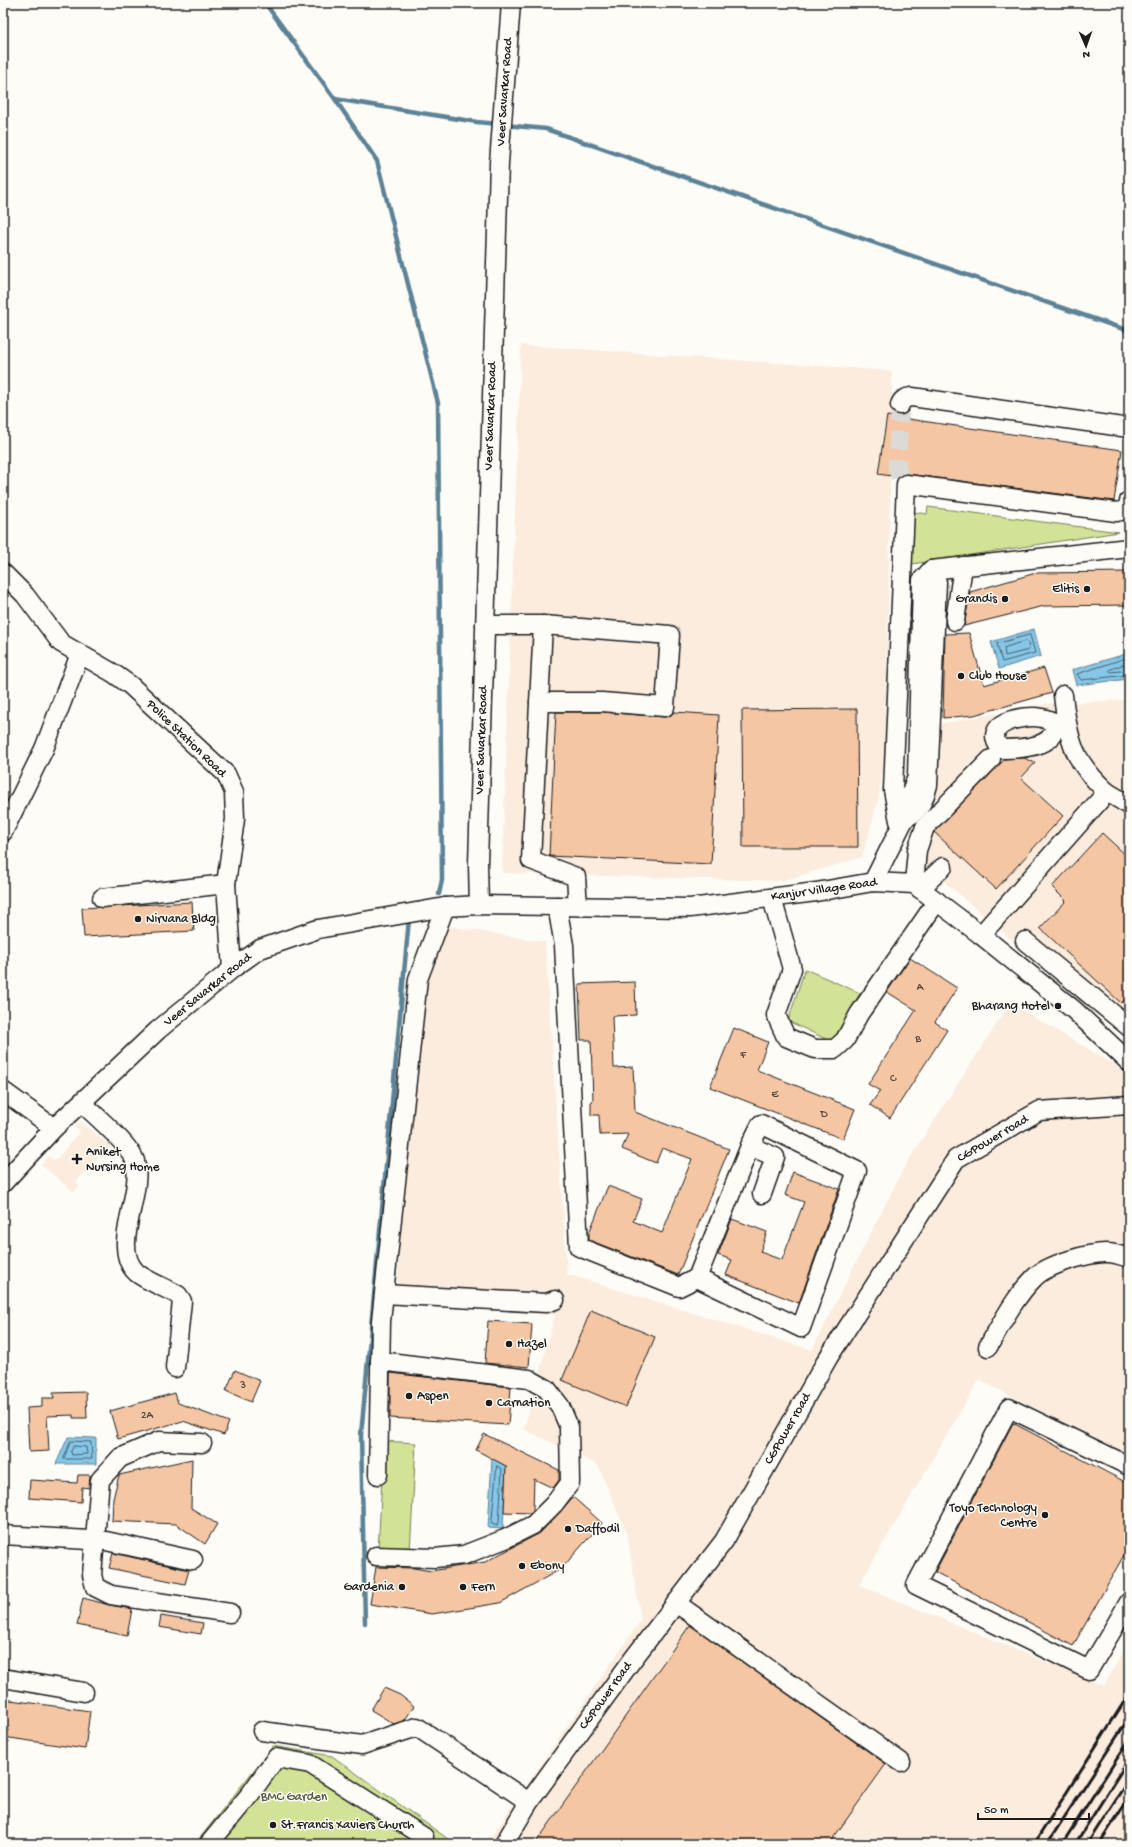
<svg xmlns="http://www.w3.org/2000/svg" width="1132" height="1847" font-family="'Gochi Hand',sans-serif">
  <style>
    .built { fill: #fbecde }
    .green { fill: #d2e397; stroke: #77805a }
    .water { fill: #86c6e7; stroke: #5c8296 }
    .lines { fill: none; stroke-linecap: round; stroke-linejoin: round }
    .shore { stroke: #46606d; stroke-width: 1 }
    .stream { stroke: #5c8296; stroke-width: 4.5 }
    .building { fill: #f5c6a4; stroke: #1c1c1c }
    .minor-tunnel { stroke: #dbdad6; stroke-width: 18; stroke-dasharray: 18 9; stroke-linecap: butt }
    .minor-casing { stroke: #1c1c1c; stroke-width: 21 }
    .minor { stroke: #fdfcf7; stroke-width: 18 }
    .rail { stroke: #1c1c1c; stroke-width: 3 }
    .poi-dot { fill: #1c1c1c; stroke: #fdfcf7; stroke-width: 1.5 }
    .labels { text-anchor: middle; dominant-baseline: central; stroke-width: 3; stroke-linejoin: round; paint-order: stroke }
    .number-label { font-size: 11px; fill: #52463e }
    .street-label { font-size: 13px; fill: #1c1c1c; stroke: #fdfcf7 }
    .poi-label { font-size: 13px; fill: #1c1c1c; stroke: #fdfcf7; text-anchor: start }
    .park-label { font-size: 13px; fill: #535841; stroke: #fdfcf7 }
  </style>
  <rect width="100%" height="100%" fill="#fdfcf7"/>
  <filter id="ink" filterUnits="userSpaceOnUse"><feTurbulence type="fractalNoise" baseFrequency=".025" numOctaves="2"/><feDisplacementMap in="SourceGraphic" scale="8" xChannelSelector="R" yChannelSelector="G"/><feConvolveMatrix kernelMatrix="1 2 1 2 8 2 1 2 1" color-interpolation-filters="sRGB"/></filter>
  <g filter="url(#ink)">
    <g class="built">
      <path d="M521,345L892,371L886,735L879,798L862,857L782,881L502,873Z"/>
      <path d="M1129,700V1041L908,850L936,802L933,725L1047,704Z"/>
      <path d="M447,926L545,942L567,1274L812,1350L903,1169L1010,1003L1129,1073V1455L979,1380L859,1585L1104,1686L1129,1641V1844H486L641,1620L627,1534L598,1465L524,1429L555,1315L395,1304L424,983Z"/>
      <path d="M80,1121L111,1146L104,1154L103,1153L94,1163L93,1162L76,1182L80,1186L74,1192L41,1165L48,1156L55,1161L80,1131L75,1127Z"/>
    </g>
    <g class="green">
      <path d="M928,507L1119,532L912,564L913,512L927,514Z"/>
      <path d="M805,969L860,993L832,1042L788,1021Z"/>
      <path d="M384,1441L416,1443L410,1552L378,1551Z"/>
      <path d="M273,1746L332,1756L455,1844H195Z"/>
    </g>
    <g class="water">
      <path d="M1034,629L1041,656L999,669L991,642Z"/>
      <path d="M1129,653V679L1076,685L1072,670Z"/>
      <path d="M68,1437L96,1438V1464H56Z"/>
      <path d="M492,1458L506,1466L503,1529L488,1528Z"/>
    </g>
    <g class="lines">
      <g class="shore">
        <path d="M1030,635L1035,653L1002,662L997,644Z"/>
        <path d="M1026,641L1028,642L1029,650L1005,656L1004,648Z"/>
        <path d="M1129,657L1077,674L1081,680L1129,675"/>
        <path d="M1129,662L1109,670L1111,672L1129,670"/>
        <path d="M71,1441L91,1442L92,1459H64Z"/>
        <path d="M74,1446L86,1447L87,1454L72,1455L71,1452Z"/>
        <path d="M497,1466L502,1469L499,1523L497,1525L492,1523Z"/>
      </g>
      <g class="stream">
        <path d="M265,3L335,99L377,161L438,403L442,880L439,894"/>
        <path d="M335,99L477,122L498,124"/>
        <path d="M505,125L546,129L1129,331"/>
        <path d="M365,1623L361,1435L409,919"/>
      </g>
    </g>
    <g class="building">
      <path d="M887,416L1122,450L1114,501L907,474L898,477L878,474Z"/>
      <path d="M1129,572V605L1044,606L964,626L970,592L1036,573Z"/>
      <path d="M969,633L984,685L1044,668L1052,693L974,715L943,718L945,634Z"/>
      <path d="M857,709L858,847H743L742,710Z"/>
      <path d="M556,712H602L664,717L670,716L674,712L719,715L711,864L549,856Z"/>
      <path d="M1024,758L1035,763L1021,778L1063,816L996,889L934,832L1005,759Z"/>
      <path d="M1102,833L1129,858V995L1121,1003L1040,928L1066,901L1052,887Z"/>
      <path d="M192,902L194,931L84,937L82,908Z"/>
      <path d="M910,958L957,988L935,1022L947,1030L890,1118L870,1105L880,1091L868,1084L916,1010L887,992Z"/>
      <path d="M635,982L636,1015L612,1016L614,1068L633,1067L635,1112L729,1149L678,1275L589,1240V1233L608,1186L642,1199L633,1221L662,1233L692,1159L662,1148L656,1163L622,1149L628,1134L600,1135L599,1115H591V1101H593L591,1040H581L579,984Z"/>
      <path d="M734,1028L768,1042L757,1070L855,1109L843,1139L710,1087Z"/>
      <path d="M793,1172L839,1189L799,1303L726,1275L732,1260L718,1255L732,1219L767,1232L760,1252L782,1260L804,1202L785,1195Z"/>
      <path d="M591,1310L655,1337L626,1407L562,1380Z"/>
      <path d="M488,1321L532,1324L529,1367L485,1363Z"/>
      <path d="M235,1370L260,1381L251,1402L226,1391Z"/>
      <path d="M390,1373L511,1387L508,1425L390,1418Z"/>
      <path d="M86,1392L87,1418H73V1415L47,1416L49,1451L29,1452L27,1408L42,1407V1398H54L53,1393Z"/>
      <path d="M175,1393L178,1403L229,1422L224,1435L183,1421L118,1439L110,1411Z"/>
      <path d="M1013,1423L1129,1484V1546L1073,1646L935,1572Z"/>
      <path d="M484,1434L559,1470V1480L553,1488L534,1479L533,1510L530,1513L504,1512L506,1466L476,1450Z"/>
      <path d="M192,1459L191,1508L217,1524L205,1544L176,1524L112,1521L113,1499L119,1475Z"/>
      <path d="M78,1475H90L89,1488L82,1487L81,1502L29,1498L30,1480L77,1483Z"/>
      <path d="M573,1497L602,1523L561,1569L500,1603L432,1614L370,1604L376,1567L414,1568L431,1571L485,1562L540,1533L561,1511Z"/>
      <path d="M113,1553L189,1570L185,1584L109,1568Z"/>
      <path d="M83,1598L109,1605L132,1609L127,1636L77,1625Z"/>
      <path d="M161,1616L203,1623L201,1634L159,1627Z"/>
      <path d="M690,1625L886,1764L829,1844H535Z"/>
      <path d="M384,1688L400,1695L414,1706L405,1720L394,1724L371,1710Z"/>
      <path d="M3,1699L90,1711L85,1749L3,1737Z"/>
    </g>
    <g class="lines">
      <path class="minor-tunnel" d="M900,405L897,469L901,478"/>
      <g class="minor-casing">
        <g id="minor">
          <path d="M900,405C902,399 905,398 912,397L1129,428"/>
          <path d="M931,570L1129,548"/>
          <path d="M3,573L25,595L61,643L113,673L130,685L226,774L234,792L235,819L226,884L232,969"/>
          <path d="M955,621L963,566"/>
          <path d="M485,625H543L531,860L576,877L578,906"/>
          <path d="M1063,695C1068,740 1073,761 1107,792"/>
          <path d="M539,702H602L665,707L670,635L543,625"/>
          <path d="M1056,723C1055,727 1053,734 1050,738C1040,748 1015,749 1001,749C979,723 1024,714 1042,718C1050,720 1059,724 1066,726"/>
          <path d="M899,821L893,790L906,484L1116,512C1124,511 1128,509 1129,501"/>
          <path d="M3,832L44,749L80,654"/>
          <path d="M873,882L905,818L904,805L909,797L917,777L922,580L931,570L937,582L928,785C924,800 920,812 905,818"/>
          <path d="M914,884L917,850L925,827L991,759"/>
          <path d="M920,889L943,867"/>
          <path d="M102,898L226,884"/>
          <path d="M772,898L792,969L776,1015L786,1037L815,1049H835L845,1040L859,1014L937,901"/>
          <path d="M479,905L478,864L499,163L511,3"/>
          <path d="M557,906L564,945L579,1247L679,1287L697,1278L750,1146L761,1124L857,1171L801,1328L697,1278"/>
          <path d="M981,935L1107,792L1129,805"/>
          <path d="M1025,941L1129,1027"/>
          <path d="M3,1091L54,1128"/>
          <path d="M82,1103C96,1116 130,1145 135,1161C144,1195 109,1248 137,1273C147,1281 166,1288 178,1295L182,1301L175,1368"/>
          <path d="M750,1146L775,1157L762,1194"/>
          <path d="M3,1183L54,1128L158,1030L232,969L260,949L318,929L445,907L479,905L690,908L816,892L873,882L914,884L981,935L1074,1010L1129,1062"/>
          <path d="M384,1294L546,1303L555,1300"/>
          <path d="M988,1347C1001,1324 1015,1297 1034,1278C1046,1265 1090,1252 1108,1253C1115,1253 1122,1256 1129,1258"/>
          <path d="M202,1443L159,1441L120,1458L100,1480L92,1575L95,1587L111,1595L230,1613"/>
          <path d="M1129,1466L1009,1408L916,1585L1089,1670L1129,1602"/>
          <path d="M378,1475L381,1321L418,979L445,907"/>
          <path d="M3,1535L106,1541L193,1560"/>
          <path d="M376,1556L435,1558L464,1555L505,1539L533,1525L554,1504L570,1483L569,1427L560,1406L547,1389L529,1379L380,1361"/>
          <path d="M676,1603L901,1762"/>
          <path d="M3,1678L84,1692"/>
          <path d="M262,1731L362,1745L417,1727L529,1802"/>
          <path d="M209,1844L251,1793L276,1758L310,1764L424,1837"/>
          <path d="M504,1844L529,1802L633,1659L724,1541L828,1358L956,1159L1039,1111L1129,1105"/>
        </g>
      </g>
      <use href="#minor" class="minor"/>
      <g class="rail">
        <path d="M1034,1844L1129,1694"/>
        <path d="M1047,1844L1129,1718"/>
        <path d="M1062,1844L1129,1740"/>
        <path d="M1075,1844L1129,1759"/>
        <path d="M1087,1844L1129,1779"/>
        <path d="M1099,1844L1129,1798"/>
      </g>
    </g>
  </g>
  <g class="poi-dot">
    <circle cx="1087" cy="589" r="4"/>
    <circle cx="1005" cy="599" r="4"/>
    <circle cx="961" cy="676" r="4"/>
    <circle cx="138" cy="919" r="4"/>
    <circle cx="1058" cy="1006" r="4"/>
    <path d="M75 1153h4v4h4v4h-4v4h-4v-4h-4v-4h4z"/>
    <circle cx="509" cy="1344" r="4"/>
    <circle cx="409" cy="1396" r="4"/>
    <circle cx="489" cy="1403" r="4"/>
    <circle cx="1045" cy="1515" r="4"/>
    <circle cx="568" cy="1529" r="4"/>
    <circle cx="522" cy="1566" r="4"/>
    <circle cx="402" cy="1587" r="4"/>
    <circle cx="463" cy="1587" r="4"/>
    <circle cx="273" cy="1825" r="4"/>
  </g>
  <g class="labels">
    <g class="number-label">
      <text x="920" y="988">A</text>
      <text x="918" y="1040">B</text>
      <text x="743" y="1056">F</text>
      <text x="893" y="1079">C</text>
      <text x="775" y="1095">E</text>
      <text x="824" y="1115">D</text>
      <text x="243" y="1386">3</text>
      <text x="147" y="1416">2A</text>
    </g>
    <g class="street-label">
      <text transform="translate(505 92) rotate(-86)">Veer Savarkar Road</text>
      <text transform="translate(491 416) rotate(-88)">Veer Savarkar Road</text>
      <text transform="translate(186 739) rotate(44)">Police Station Road</text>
      <text transform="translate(482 740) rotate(-88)">Veer Savarkar Road</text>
      <text transform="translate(824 890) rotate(-8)">Kanjur Village Road</text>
      <text transform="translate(208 990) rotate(-39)">Veer Savarkar Road</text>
      <text transform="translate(993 1139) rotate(-31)">CGPower road</text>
      <text transform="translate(788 1429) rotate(-60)">CGPower road</text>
      <text transform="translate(606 1696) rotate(-54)">CGPower road</text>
    </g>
    <g class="poi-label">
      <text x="1079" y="589" text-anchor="end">Elitis</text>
      <text x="997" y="599" text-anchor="end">Grandis</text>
      <text x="969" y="676">Club House</text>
      <text x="146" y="919">Nirvana Bldg</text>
      <text x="1050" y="1006" text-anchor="end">Bharang Hotel</text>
      <text x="86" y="1152">Aniket<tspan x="86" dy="15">Nursing Home</tspan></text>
      <text x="517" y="1344">Hazel</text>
      <text x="417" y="1396">Aspen</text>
      <text x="497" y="1403">Carnation</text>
      <text x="1037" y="1508" text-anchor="end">Toyo Technology<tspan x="1037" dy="15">Centre</tspan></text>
      <text x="576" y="1529">Daffodil</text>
      <text x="530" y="1566">Ebony</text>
      <text x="394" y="1587" text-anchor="end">Gardenia</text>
      <text x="471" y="1587">Fern</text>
      <text x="281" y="1825">St.Francis Xaviers Church</text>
    </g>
    <g class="park-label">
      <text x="294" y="1797">BMC Garden</text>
    </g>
  </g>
  <rect width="1132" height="1847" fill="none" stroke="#fdfcf7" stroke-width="16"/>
  <rect x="8" y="8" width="1116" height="1831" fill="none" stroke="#1c1c1c" stroke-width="1.5" filter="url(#ink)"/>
  <g transform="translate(1086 46) rotate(178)" stroke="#fdfcf7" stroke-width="3" paint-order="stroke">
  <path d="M0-3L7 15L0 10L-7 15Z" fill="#1c1c1c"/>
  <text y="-6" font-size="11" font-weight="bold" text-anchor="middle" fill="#1c1c1c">N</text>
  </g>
  <path d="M978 1813v6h111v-6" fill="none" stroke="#1c1c1c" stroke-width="2"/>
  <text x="984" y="1813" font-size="12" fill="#1c1c1c" stroke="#fdfcf7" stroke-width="3" paint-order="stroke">50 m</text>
</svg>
